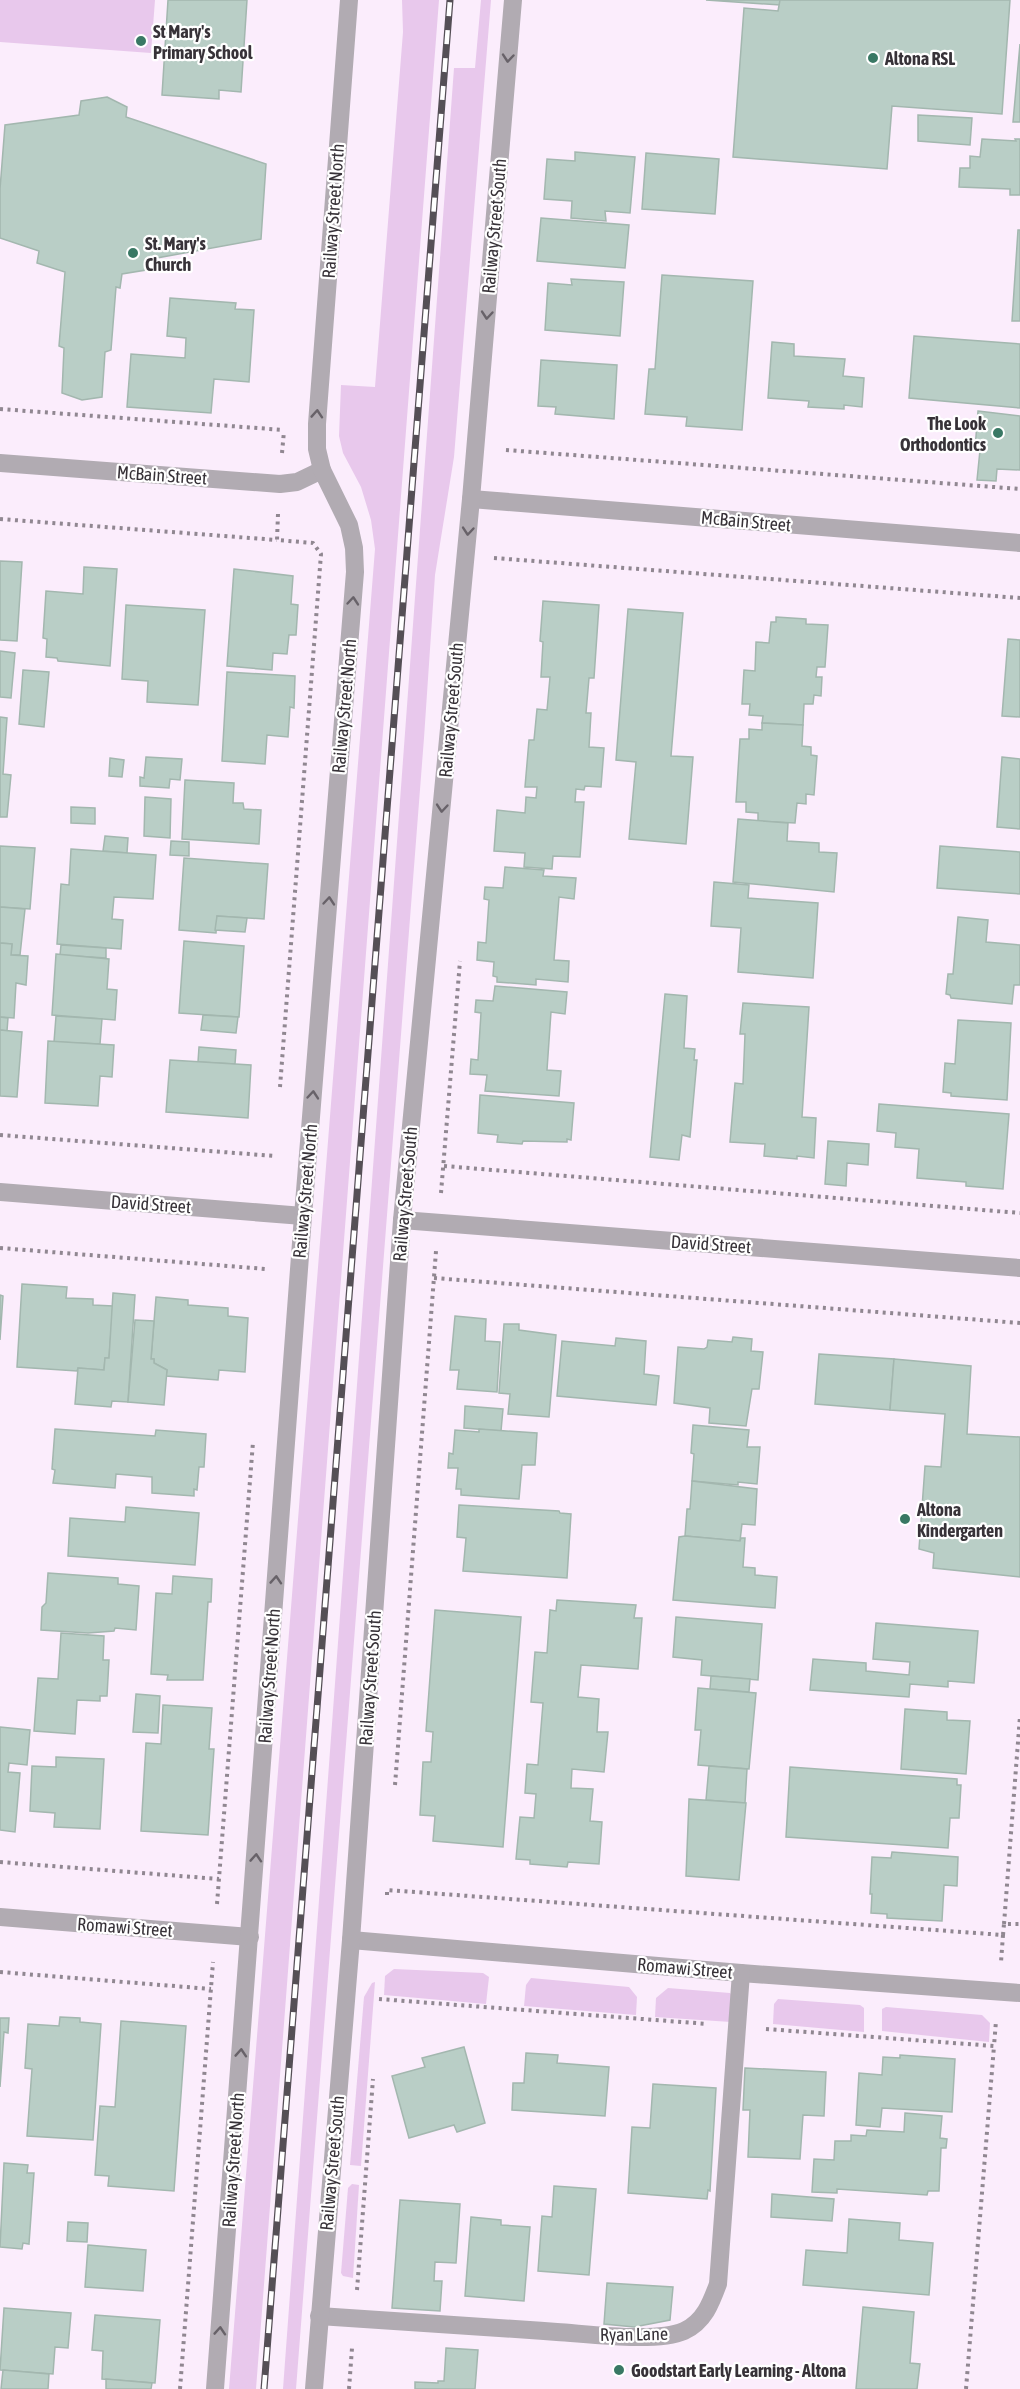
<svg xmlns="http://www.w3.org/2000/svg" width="1020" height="2389" font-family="'Asap Condensed',sans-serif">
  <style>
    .green { fill: #e8c8ec }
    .building { fill: #b9cec6; stroke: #a3b7af; stroke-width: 1.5 }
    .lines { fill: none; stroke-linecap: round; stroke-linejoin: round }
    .path { stroke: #908791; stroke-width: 4; stroke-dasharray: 3 4.5; stroke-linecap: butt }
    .minor { stroke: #b1abb2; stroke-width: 18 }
    .rail-casing { stroke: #554f56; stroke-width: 7 }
    .rail { stroke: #fff; stroke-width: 4.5; stroke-dasharray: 14; stroke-linecap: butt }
    .oneway { stroke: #686269 }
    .poi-dot { fill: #397864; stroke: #fff; stroke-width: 2 }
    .labels { text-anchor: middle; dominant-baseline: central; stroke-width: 4.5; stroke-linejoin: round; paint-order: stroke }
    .poi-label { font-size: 18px; font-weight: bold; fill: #373238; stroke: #fff; text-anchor: start }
    .street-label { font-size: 18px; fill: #373238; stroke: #fff }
  </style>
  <rect width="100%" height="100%" fill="#fbedfc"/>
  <g class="green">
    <path d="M0,0H155L151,53L0,42Z"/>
    <path d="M402,0H439L256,2389H229L375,549L371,520L361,487L343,453L339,436L341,385L375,387L403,32Z"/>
    <path d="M481,0H491L454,457L435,575L424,738L296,2389H283L454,68H475Z"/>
    <path d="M394,1969L483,1973L489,1977L486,2004L384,1995L385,1976Z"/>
    <path d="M531,1978L629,1987L637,1997L636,2015L524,2006L526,1985Z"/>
    <path d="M375,1982L361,2166L350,2165L364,1997L372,1983Z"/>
    <path d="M668,1988L730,1993L733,1997L731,2022L655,2017L656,1998Z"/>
    <path d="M778,1999L860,2005L864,2008V2032L773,2024L774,2004Z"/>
    <path d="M886,2007L982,2015L990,2023L989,2042L882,2031V2009Z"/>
    <path d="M352,2184L359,2185L353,2278L343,2276L341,2273L348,2188Z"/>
  </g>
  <g class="building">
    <path d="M168,0H247L241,92L219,90V99L162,95Z"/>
    <path d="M706,0H780V5Z"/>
    <path d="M780,0H1010L1002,114L892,106L887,169L733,157L744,8L778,11Z"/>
    <path d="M1020,44V122H1013Z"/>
    <path d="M107,97L127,107L126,117L266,164L261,239L146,260V270L122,274L120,288L116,287L111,350L105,352L102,397L82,400L62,393L64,348L59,346L65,272L37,263L39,251L0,238V189L5,125L79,115L81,101Z"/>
    <path d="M918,115L972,118L970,145L918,141Z"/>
    <path d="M982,139L1016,141L1015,139H1020V195H1010V189L959,187L960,168H970V156L980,157Z"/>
    <path d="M575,152L635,157L630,213L605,211L606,221L571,218L572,201L544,199L547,159L575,161Z"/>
    <path d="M646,153L719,159L715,214L642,209Z"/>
    <path d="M541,218L629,225L625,268L537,261Z"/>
    <path d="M1018,230H1020V321H1012Z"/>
    <path d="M662,275L753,281L742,430L686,426L687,417L645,414L649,369H655Z"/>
    <path d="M571,279L624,282L620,336L545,330L548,283L572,285Z"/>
    <path d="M170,298L236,303L235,309L254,310L249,382L214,379L211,413L127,407L131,354L185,358L186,338L167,336Z"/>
    <path d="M914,336L1020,344V408L909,398Z"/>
    <path d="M772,342L794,344V356L845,359L843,376L864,378L862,407L844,405V409L808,407L809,401L768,398Z"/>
    <path d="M541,360L617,365L614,419L555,414L556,407L538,406Z"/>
    <path d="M978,411L1020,416V470L997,469L996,481L977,480L980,450L975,449Z"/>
    <path d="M0,561L22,562L17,641L0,640Z"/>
    <path d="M84,567L117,569L110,666L58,661L57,658L46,657L47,639L43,638L46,591L83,594Z"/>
    <path d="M234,569L293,576L291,604L298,605L296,635H289L287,654L273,653L272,670L227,666Z"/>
    <path d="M543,601L599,605L594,678H589L586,713H591L589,747L604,748L601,787L585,786L584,790L576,789L575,802H584L580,857L553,856L552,869L524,867L525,853L494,851L497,810L525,813L526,797L536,798L537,787H525L529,740H534L537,709L547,710L550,677H541L543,642L540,641Z"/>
    <path d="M126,605L205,610L198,705L147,702L148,681L122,679Z"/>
    <path d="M628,609L683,613L671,756L693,757L686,844L629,839L636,762L616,760Z"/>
    <path d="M776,617L806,619V624L828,625L825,667H817L816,677H822L821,696L814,695L813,704H804L803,725L762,723L763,716L749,715L750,704H742L744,670L755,671L756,642L769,643L771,622H776Z"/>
    <path d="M1008,639L1020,640V717L1002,716Z"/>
    <path d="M0,651L15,653L11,698L0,697Z"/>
    <path d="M23,670L49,672L44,727L19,724Z"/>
    <path d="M227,672L295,676L294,708L290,707L288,737L267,735L265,764L222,761Z"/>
    <path d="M0,717L7,718L3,774L11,775L7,817H0Z"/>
    <path d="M762,723L803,725L802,746L811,747V755L817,756L814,795L806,794V804L797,803L795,823L758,821V813L746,812V802H736L740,739H749V729L762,730Z"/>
    <path d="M146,757L182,759L180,780L170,779L169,788L140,786V777L144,778Z"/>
    <path d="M1002,757L1020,759V829L997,827Z"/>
    <path d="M110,758L124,760L122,777L109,776Z"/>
    <path d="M185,780L234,783L233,803H243L244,809L261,810L259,844L182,839Z"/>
    <path d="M145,797L171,799L170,838L144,836Z"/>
    <path d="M71,807L95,808V824L71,823Z"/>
    <path d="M738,819L788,823L787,841L819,843V852L837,853L834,892L733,882Z"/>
    <path d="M105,836L128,838L127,853L103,851Z"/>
    <path d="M171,841L189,842V856L170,855Z"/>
    <path d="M0,846L35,848L30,909L0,907Z"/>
    <path d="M940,846L1020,852V894L937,888Z"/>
    <path d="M71,849L156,855L153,899L114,897L112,919L123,920L121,949L57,944L61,884L69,885Z"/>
    <path d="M184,858L268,864L264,919L217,916L216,933L179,930Z"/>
    <path d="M505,867L544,870L543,876L576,878L574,899L559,897L554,960L569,961L568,982L536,979V985L497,982V977L493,976L494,962L477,960L478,942L486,943L489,900L484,899L485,887L503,888Z"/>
    <path d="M714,882L749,885L748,898L818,903L813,978L738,972L741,928L711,926Z"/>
    <path d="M0,907L25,909L20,955H11L12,944L0,943Z"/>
    <path d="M217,916L247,918L245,932L215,930Z"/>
    <path d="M958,917L988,920L986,942L1020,945V985H1014L1012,1004L951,998L950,995L946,994L948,974H953Z"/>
    <path d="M184,941L244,946L239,1017L179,1013Z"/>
    <path d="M0,943L12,944L11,955L28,956L26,985L16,983L14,1018L0,1017Z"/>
    <path d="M61,945L106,948V958L60,955Z"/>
    <path d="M56,954L109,959L107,989L117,990L115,1020L52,1015Z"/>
    <path d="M495,986L567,992L565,1014L551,1012L547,1070L561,1071L559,1096L485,1091L487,1075L470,1074L471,1059L478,1060L481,1013L475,1012L476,1000L493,1001Z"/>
    <path d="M665,994L687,996L684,1048L695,1049L694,1060H697L690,1137L682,1135L679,1160L650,1157Z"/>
    <path d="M743,1003L809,1007L802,1117L816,1118L814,1158L797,1156V1159L764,1156L765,1144L730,1142L735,1083L743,1084L745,1034H740Z"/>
    <path d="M203,1015L238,1017L236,1033L201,1030Z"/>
    <path d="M56,1016L102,1019L100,1044L54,1042Z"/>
    <path d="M0,1017L8,1018L7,1031L0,1030Z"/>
    <path d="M958,1020L1011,1023L1007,1100L951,1096V1093L943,1092L945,1063L955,1064Z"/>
    <path d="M0,1030L22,1032L17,1097L0,1096Z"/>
    <path d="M48,1041L114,1045L112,1077L100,1076L98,1106L45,1103Z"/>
    <path d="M199,1047L236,1050L235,1064L198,1062Z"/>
    <path d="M170,1060L251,1065L248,1118L166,1112Z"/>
    <path d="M480,1095L574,1103L571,1140L567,1139V1142L523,1141L522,1144L497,1142L498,1135L478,1133Z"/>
    <path d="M879,1104L1009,1114L1003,1189L966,1186V1182L917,1178L919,1149L895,1147L896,1133L877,1131Z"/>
    <path d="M828,1141L869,1144L868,1165L847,1163L846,1186L825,1184Z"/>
    <path d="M22,1284L67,1287L66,1298L93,1299V1305L113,1306L109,1358H105L104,1370L78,1368L77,1371L17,1367Z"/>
    <path d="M113,1293L135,1295L128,1402L112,1401L111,1407L75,1404L78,1368L104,1370L105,1358H109Z"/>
    <path d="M0,1295L3,1296L0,1340Z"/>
    <path d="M156,1297L188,1300V1305L228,1308V1316L248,1318L245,1372L219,1370L218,1380L166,1376L167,1370L154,1363V1359H151Z"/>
    <path d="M455,1316L486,1319L485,1341L500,1342L497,1392L457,1389L459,1370H450Z"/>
    <path d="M135,1320L154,1321L151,1359H154V1363L167,1370L164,1405L128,1402Z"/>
    <path d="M504,1324H519V1330L556,1335L549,1417L508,1414L510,1394L499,1393Z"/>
    <path d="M733,1337L752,1339L751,1351L763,1352L759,1389H752L746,1426L709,1423L710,1408L674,1403L678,1347L704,1349L707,1347L708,1340L732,1342Z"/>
    <path d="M616,1338L646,1341L644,1374L659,1376L656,1405L557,1396L562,1341L615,1346Z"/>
    <path d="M819,1354L894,1359L890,1410L815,1404Z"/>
    <path d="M894,1359L971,1366L967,1434L1020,1437V1577L933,1568L934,1553L919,1549L925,1466L941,1467L945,1414L890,1410Z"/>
    <path d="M465,1406L503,1409L501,1431L464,1428Z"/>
    <path d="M693,1425L749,1430L747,1447H760L757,1484L738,1482V1485L692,1481L694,1454L691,1453Z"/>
    <path d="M55,1429L155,1436L156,1430L206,1434L204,1467H199L197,1490L194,1489V1496L152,1493V1477L116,1474L115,1488L53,1483L55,1470L52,1469Z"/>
    <path d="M479,1429L537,1433L535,1465H522L519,1499L461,1495V1489H456L458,1468H448L449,1453L453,1454L455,1430L479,1432Z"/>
    <path d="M692,1481L757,1489L755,1525L742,1524L740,1541L685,1536L687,1509H690Z"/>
    <path d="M459,1505L559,1511L560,1513L571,1514L567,1578L463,1571L466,1538L457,1537Z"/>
    <path d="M126,1507L199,1513L195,1565L68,1556L70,1518L125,1522Z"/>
    <path d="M685,1536L740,1541L741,1538H745L743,1567L755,1568V1575L777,1577L775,1608L673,1600L679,1537Z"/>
    <path d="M48,1573L118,1578V1584L139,1586L136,1630L115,1628L114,1631L88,1633L41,1630L42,1607L46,1603Z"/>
    <path d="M173,1576L212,1579L211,1602H208L203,1680H167L168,1675L151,1674L156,1593L172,1594Z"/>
    <path d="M557,1600L636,1605L634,1618H642L638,1669L581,1665L578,1697L599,1699L597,1732H608L604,1772L572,1769L571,1788L593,1789L590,1821L602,1822L599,1864L568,1862L567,1867L530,1864V1860L516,1859L520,1817L534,1818L536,1794L525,1793L527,1764L538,1765L543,1703L531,1702L535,1652L547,1653L550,1610L556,1611Z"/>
    <path d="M435,1610L521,1617L503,1847L433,1841L435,1816L420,1815L423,1762H431L433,1732L426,1731Z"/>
    <path d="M676,1617L762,1624L758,1680L701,1675L702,1660L673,1657Z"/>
    <path d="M876,1623L978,1631L974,1683L948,1681V1687L910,1684L909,1697L810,1690L813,1659L866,1663V1671L909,1675L910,1662L873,1659Z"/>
    <path d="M61,1633L104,1636L103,1660H109L107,1696H100V1701L77,1700L75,1734L34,1731L38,1678L58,1679Z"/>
    <path d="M711,1676L750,1679L749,1692L710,1689Z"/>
    <path d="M698,1688L756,1693L749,1769L698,1765L701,1730H695Z"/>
    <path d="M136,1694L160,1696L158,1733L133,1732Z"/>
    <path d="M163,1705L212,1708L209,1749H214L208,1835L141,1831L146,1743L161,1744Z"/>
    <path d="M905,1709L947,1712V1720L970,1721L966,1774L901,1769Z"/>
    <path d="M0,1727L30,1730L27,1765L9,1763L8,1772L20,1773L15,1832L0,1830Z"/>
    <path d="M56,1757L104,1759L100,1829L54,1827L55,1813L30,1811L32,1766L56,1767Z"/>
    <path d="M709,1766L747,1769L745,1803L706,1800Z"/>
    <path d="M790,1767L957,1779V1785H961L959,1818H950L948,1848L786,1837Z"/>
    <path d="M689,1799L746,1803L739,1880L686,1876Z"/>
    <path d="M892,1852L958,1857L957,1886L944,1885L942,1921L887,1918V1914L871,1913L872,1894H870L872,1857L891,1858Z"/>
    <path d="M60,2017L80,2018V2022L101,2024L93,2140L27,2136L32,2069L25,2068L28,2024L59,2026Z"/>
    <path d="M0,2018H9L8,2033L4,2032L0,2087Z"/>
    <path d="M121,2021L186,2026L174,2191L108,2186L109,2176L95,2175L100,2106L115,2107Z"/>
    <path d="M464,2047L485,2123L457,2132L454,2125L409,2138L392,2076L425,2067L422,2058Z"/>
    <path d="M526,2053L558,2055L557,2063L609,2067L605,2116L512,2110L513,2083H524Z"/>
    <path d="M900,2055L955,2059L952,2112L882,2108L880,2127L856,2125L859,2073L882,2075L883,2057L900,2058Z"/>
    <path d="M745,2068L826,2072L824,2116L803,2115L800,2159L748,2157L750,2110H743Z"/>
    <path d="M653,2084L716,2088L710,2191L708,2190L707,2199L628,2193L632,2127L650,2128Z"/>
    <path d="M905,2113L942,2116L940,2138L947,2139L946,2148H941L939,2191H928L927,2195L837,2189V2193L812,2192L814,2159L834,2160L835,2141H851V2135L866,2136L867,2130L904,2132Z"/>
    <path d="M4,2163L28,2165L27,2173H34L29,2244L23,2243L22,2249L0,2247Z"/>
    <path d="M554,2186L596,2189L589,2275L538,2271L542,2216L552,2217Z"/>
    <path d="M772,2194L834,2199L832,2221L771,2217Z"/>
    <path d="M400,2200L460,2204L456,2263L435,2262L434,2281H442L440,2311L392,2308Z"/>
    <path d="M471,2217L501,2220V2225L530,2227L524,2301L465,2296Z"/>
    <path d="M849,2219L900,2223L899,2240L933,2243L929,2295L803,2285L806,2250L847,2253Z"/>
    <path d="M68,2222L88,2223L87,2242L67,2241Z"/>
    <path d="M88,2245L146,2250L143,2291L85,2287Z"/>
    <path d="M607,2283L673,2287L670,2320L634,2327L604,2324Z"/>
    <path d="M863,2307L914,2312L910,2363L920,2364L917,2389H856Z"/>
    <path d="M4,2308L71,2313L68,2348L55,2347L53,2374L0,2370Z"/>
    <path d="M95,2315L160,2320L155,2383L102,2379L103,2351L92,2350Z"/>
    <path d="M446,2348L478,2350L475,2389H415V2382L438,2383V2381H444Z"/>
    <path d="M3,2370L49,2374L48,2389H1Z"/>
    <path d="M106,2379L152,2383L151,2389H106Z"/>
  </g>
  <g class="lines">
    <g class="path">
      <path d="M0,409L284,430"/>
      <path d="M506,450L1020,489"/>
      <path d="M282,453L284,431"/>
      <path d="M278,514L277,540L313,543L321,554L280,1087"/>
      <path d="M0,519L277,540"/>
      <path d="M494,558L1020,598"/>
      <path d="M0,1135L275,1156"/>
      <path d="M444,1166L1020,1213"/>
      <path d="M441,1193L460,961"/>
      <path d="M0,1248L266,1269"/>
      <path d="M434,1278L1020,1323"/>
      <path d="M395,1785L436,1251"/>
      <path d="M0,1862L219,1879"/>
      <path d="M387,1895V1890L1003,1935L1001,1962"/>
      <path d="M217,1904L253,1442"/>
      <path d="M1004,1924L1020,1716"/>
      <path d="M1003,1935L1004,1924H1020"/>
      <path d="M0,1972L211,1989"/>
      <path d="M379,1999L708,2024"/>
      <path d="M766,2029L994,2046L996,2021"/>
      <path d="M357,2290L373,2079"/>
      <path d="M180,2389L213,1962"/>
      <path d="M349,2389L352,2348"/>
      <path d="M966,2389L994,2046"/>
    </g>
    <g class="minor">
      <path d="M0,463L280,484L297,482L322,470"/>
      <path d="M471,499L1020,543"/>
      <path d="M0,1192L303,1216"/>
      <path d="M402,1220L1020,1268"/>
      <path d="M0,1917L250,1937"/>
      <path d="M351,1940L741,1973L1020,1993"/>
      <path d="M319,2316C399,2321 478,2326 557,2332C589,2334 657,2343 684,2331C704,2322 711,2303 718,2284L741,1973"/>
      <path d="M215,2389L303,1216L355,572L354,548L349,525L322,470L317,449V424L349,0"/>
      <path d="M314,2389L351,1940L402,1220L471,499L513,0"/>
    </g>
    <g class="rail-casing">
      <path id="rail" d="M264,2389L450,0"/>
    </g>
    <use href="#rail" class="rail"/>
  </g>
  <defs><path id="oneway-chevron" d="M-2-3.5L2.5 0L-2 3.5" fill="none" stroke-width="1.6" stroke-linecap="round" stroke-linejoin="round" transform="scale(1.5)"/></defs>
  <g class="oneway">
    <use href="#oneway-chevron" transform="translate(508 58) rotate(95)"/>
    <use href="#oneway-chevron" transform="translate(487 315) rotate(95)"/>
    <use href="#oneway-chevron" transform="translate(317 414) rotate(-86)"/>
    <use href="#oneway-chevron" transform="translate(468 531) rotate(95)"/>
    <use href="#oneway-chevron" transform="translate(353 601) rotate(-85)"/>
    <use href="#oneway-chevron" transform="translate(442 808) rotate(95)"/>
    <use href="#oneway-chevron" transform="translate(329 901) rotate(-85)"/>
    <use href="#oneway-chevron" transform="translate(313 1095) rotate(-85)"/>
    <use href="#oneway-chevron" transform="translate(276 1580) rotate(-86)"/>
    <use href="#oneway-chevron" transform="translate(256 1858) rotate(-86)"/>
    <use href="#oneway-chevron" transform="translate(241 2053) rotate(-86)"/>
    <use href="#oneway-chevron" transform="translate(220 2331) rotate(-86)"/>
  </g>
  <g class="poi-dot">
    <circle cx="141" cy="41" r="6"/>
    <circle cx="873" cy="58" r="6"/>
    <circle cx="133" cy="253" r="6"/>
    <circle cx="998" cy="433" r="6"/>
    <circle cx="905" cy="1519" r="6"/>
    <circle cx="619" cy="2370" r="6"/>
  </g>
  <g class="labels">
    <g class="poi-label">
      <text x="153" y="31">St Mary's<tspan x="153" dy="21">Primary School</tspan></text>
      <text x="885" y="58">Altona RSL</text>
      <text x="145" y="243">St. Mary's<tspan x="145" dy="21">Church</tspan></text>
      <text x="986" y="423" text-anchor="end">The Look<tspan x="986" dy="21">Orthodontics</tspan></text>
      <text x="917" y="1509">Altona<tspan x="917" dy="21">Kindergarten</tspan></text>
      <text x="631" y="2370">Goodstart Early Learning - Altona</text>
    </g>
    <g class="street-label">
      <text transform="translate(333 211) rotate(-86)">Railway Street North</text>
      <text transform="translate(494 226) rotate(-85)">Railway Street South</text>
      <text transform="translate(162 475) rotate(4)">McBain Street</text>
      <text transform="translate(746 521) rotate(5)">McBain Street</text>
      <text transform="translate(344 706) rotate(-85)">Railway Street North</text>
      <text transform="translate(451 710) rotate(-85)">Railway Street South</text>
      <text transform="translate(305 1191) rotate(-85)">Railway Street North</text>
      <text transform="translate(405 1194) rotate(-85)">Railway Street South</text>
      <text transform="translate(151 1204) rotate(4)">David Street</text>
      <text transform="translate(711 1244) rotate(4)">David Street</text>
      <text transform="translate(269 1676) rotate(-86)">Railway Street North</text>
      <text transform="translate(370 1678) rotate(-86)">Railway Street South</text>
      <text transform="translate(125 1927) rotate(4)">Romawi Street</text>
      <text transform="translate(685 1968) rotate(5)">Romawi Street</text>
      <text transform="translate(233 2160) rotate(-86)">Railway Street North</text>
      <text transform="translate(332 2163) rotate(-85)">Railway Street South</text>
      <text transform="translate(634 2334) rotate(-1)">Ryan Lane</text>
    </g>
  </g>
</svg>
